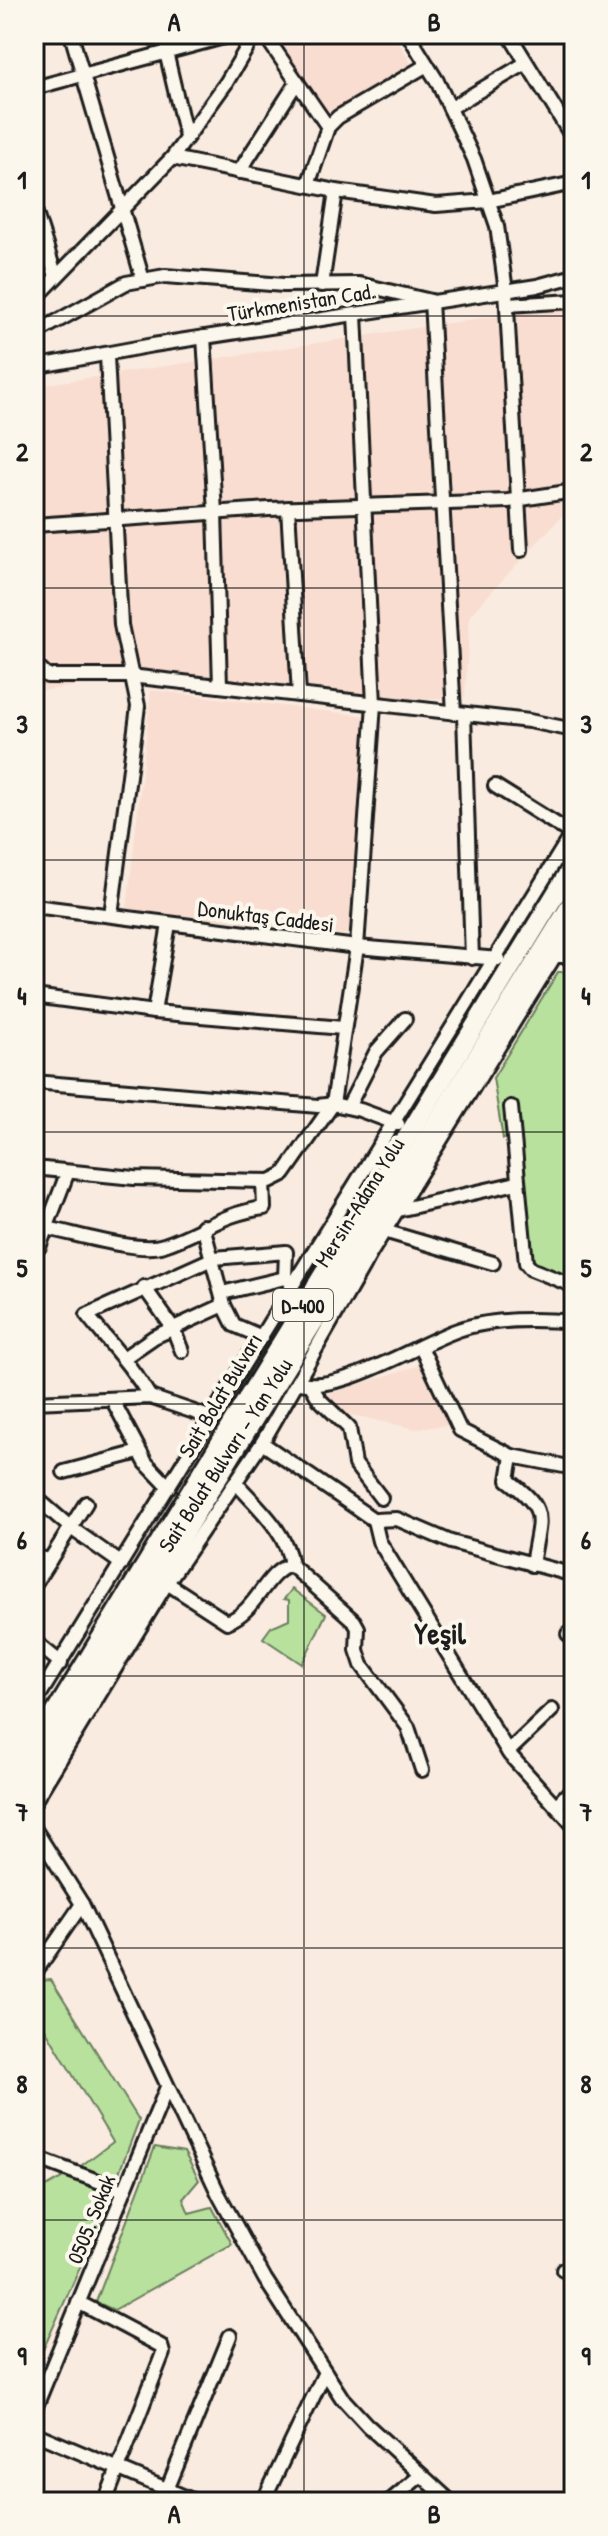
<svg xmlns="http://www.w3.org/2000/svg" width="608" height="2536" font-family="'Patrick Hand',sans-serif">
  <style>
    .built { fill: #f9ddd1 }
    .green { fill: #b8e19e; stroke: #6a7e5d; stroke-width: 2 }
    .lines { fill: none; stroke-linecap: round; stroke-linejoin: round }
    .minor-casing { stroke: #1c1c1c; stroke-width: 18 }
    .highway-casing { stroke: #1c1c1c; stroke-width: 24 }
    .minor { stroke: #fbf7ec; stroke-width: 12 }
    .highway { stroke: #fbf7ec; stroke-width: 18 }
    .grid { fill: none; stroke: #1c1c1c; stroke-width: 2; stroke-opacity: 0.55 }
    .labels { text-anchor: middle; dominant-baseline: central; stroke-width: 8; stroke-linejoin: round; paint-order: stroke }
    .shield { fill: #fbf7ec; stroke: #5f5e5a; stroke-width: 2 }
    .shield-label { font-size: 20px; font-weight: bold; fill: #1c1c1c }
    .street-label { font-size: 22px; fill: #1c1c1c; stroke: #fbf7ec }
    .district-label { font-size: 30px; font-weight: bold; fill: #1c1c1c; stroke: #fbf7ec }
    .neatline { fill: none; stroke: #1c1c1c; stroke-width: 3 }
    .grid-label { font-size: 26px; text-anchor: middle; font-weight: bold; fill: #1c1c1c }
  </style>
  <rect width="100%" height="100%" fill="#faebe0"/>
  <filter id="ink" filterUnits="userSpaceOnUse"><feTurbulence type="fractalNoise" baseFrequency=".0125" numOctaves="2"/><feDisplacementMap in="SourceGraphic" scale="16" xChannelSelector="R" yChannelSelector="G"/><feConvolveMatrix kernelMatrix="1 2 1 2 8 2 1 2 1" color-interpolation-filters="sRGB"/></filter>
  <g filter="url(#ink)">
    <g class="built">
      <path d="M274,34H394L416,71L324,121Z"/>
      <path d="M574,304V503L470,615L465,697L409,700L149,684L83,685L34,692V386Z"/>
      <path d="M151,690L367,716L349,935L127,909Z"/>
      <path d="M420,1365L448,1425L416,1429L343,1413L328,1394Z"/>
    </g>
    <g class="green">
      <path d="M558,972H574V1278L532,1261L518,1140L503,1139L493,1078Z"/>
      <path d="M292,1589L326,1614L302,1664L263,1638L271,1627L289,1619V1600L284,1599Z"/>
      <path d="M51,1979L139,2120L99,2225L34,2370V2194L74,2171L113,2142L38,2017V1980Z"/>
      <path d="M155,2147L184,2152L199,2180L183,2199L189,2213L212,2207L232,2244L114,2310L96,2302Z"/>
    </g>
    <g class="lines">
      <g class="minor-casing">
        <g id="minor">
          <path d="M71,34L143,280"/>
          <path d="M264,34L328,127"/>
          <path d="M408,34L437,81L474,159L497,226L506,291L521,550"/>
          <path d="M509,34L574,140"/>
          <path d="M166,52L186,137"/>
          <path d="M34,88L235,34"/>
          <path d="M450,108L526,63"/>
          <path d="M172,158L336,191L436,205L488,201L574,183"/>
          <path d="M239,172L297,82"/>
          <path d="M308,185L328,127L338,117L427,65"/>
          <path d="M34,207L56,277"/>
          <path d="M322,285L336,191"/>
          <path d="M34,300L172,158L226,83L255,34"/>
          <path d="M507,305L574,301"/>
          <path d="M34,334L126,283L165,276L284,285L359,284L431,301L454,713"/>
          <path d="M204,337L215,512L220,686"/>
          <path d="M107,356L121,625L138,706L111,915"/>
          <path d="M34,367L153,345L537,286L574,276"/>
          <path d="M288,508L299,695"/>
          <path d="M34,525L269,509L508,501L574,491"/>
          <path d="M34,664L47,676H130L529,721L574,730"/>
          <path d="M464,714L472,958"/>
          <path d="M495,786L572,834"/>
          <path d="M34,906L357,947L499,959"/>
          <path d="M549,956H574"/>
          <path d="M34,996L154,1012L343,1028"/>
          <path d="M154,1012L169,924"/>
          <path d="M34,1082L318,1106L333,1104L360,1110L398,1124"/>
          <path d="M348,1107L376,1052L405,1019"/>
          <path d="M511,1107L526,1263L531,1269L574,1286"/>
          <path d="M34,1168L134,1178L270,1181L284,1174L333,1104L357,947L374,704L355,315"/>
          <path d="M398,1210L517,1183"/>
          <path d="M203,1226L224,1305"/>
          <path d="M46,1228C74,1233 139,1254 164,1245C201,1233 223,1213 264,1208L263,1181"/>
          <path d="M384,1231L493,1263"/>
          <path d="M39,1247L67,1174"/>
          <path d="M144,1287L173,1328L182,1351"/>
          <path d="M222,1293L285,1278L291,1282"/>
          <path d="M421,1347L460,1430L512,1456L574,1468"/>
          <path d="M125,1357L154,1337L224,1305L234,1325L262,1337"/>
          <path d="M297,1382C338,1396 417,1344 458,1330C492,1318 538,1319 574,1322"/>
          <path d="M312,1387L319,1399L349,1428L355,1464L381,1498"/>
          <path d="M150,1397C131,1365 110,1344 87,1315L214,1258L286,1252L285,1278"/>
          <path d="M112,1399L146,1463L169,1487"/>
          <path d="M34,1402L150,1397L212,1418"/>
          <path d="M262,1443L374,1520L397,1519L451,1542L574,1575"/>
          <path d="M512,1456L508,1480C550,1512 539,1516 532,1565"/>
          <path d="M64,1472L139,1452"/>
          <path d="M236,1483C258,1507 287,1532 291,1565"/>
          <path d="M34,1496L71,1528L122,1564"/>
          <path d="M374,1520L379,1541L510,1755L574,1826"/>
          <path d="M34,1557L50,1560"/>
          <path d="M167,1583L227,1622C258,1611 264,1572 291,1565L354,1621L358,1628L357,1650L362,1665L408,1727L422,1770"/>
          <path d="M34,1585L86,1503"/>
          <path d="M568,1634L574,1638"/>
          <path d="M34,1641L61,1663"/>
          <path d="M34,1704L574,830"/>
          <path d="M508,1752L552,1710"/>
          <path d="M34,1802L167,1583L262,1443L372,1251L574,925"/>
          <path d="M556,1806L574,1787"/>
          <path d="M34,1828L82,1904L219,2195L265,2279L342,2398L367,2425L451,2502"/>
          <path d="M34,1974L82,1904"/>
          <path d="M34,2157L124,2191"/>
          <path d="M563,2270L574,2263"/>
          <path d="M78,2302L161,2346L163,2353L105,2502"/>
          <path d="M34,2411L167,2087"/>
          <path d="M34,2433L197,2502"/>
          <path d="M162,2502L230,2336"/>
          <path d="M263,2502L325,2372"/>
          <path d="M389,2502L421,2475"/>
        </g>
      </g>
      <g class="highway-casing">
        <g id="highway">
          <path d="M34,1748L574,864"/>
          <path d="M34,1775L574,900"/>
        </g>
      </g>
      <use href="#minor" class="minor"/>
      <use href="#highway" class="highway"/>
    </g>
  </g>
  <path class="grid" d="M304,34V2502M34,316H574M34,588H574M34,860H574M34,1132H574M34,1404H574M34,1676H574M34,1948H574M34,2220H574"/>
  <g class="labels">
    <rect class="shield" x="273" y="1289" width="60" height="32" rx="6"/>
    <g class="shield-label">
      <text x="303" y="1305">D-400</text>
    </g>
    <g class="street-label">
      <text transform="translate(301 302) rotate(-9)">Türkmenistan Cad.</text>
      <text transform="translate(266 916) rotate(7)">Donuktaş Caddesi</text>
      <text transform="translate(359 1202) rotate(-58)">Mersin-Adana Yolu</text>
      <text transform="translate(220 1395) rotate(-59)">Sait Bolat Bulvarı</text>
      <text transform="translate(225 1455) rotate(-57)">Sait Bolat Bulvarı - Yan Yolu</text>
      <text transform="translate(91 2219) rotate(-68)">0505. Sokak</text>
    </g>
    <g class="district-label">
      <text x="440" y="1633">Yeşil</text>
    </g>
  </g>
  <rect width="608" height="2536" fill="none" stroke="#fbf7ec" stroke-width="88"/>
  <rect x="44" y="44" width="520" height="2448" class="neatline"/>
  <g class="grid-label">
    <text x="174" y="31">A</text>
    <text x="434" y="31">B</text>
    <text x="22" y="189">1</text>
    <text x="586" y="189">1</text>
    <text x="22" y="461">2</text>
    <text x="586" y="461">2</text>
    <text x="22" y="733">3</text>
    <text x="586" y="733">3</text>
    <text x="22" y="1005">4</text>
    <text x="586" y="1005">4</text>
    <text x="22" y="1277">5</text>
    <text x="586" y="1277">5</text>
    <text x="22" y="1549">6</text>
    <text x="586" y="1549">6</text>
    <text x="22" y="1821">7</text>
    <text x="586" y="1821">7</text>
    <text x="22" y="2093">8</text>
    <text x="586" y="2093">8</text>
    <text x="22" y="2365">9</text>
    <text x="586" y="2365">9</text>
    <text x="174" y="2523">A</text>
    <text x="434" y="2523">B</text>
  </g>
</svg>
